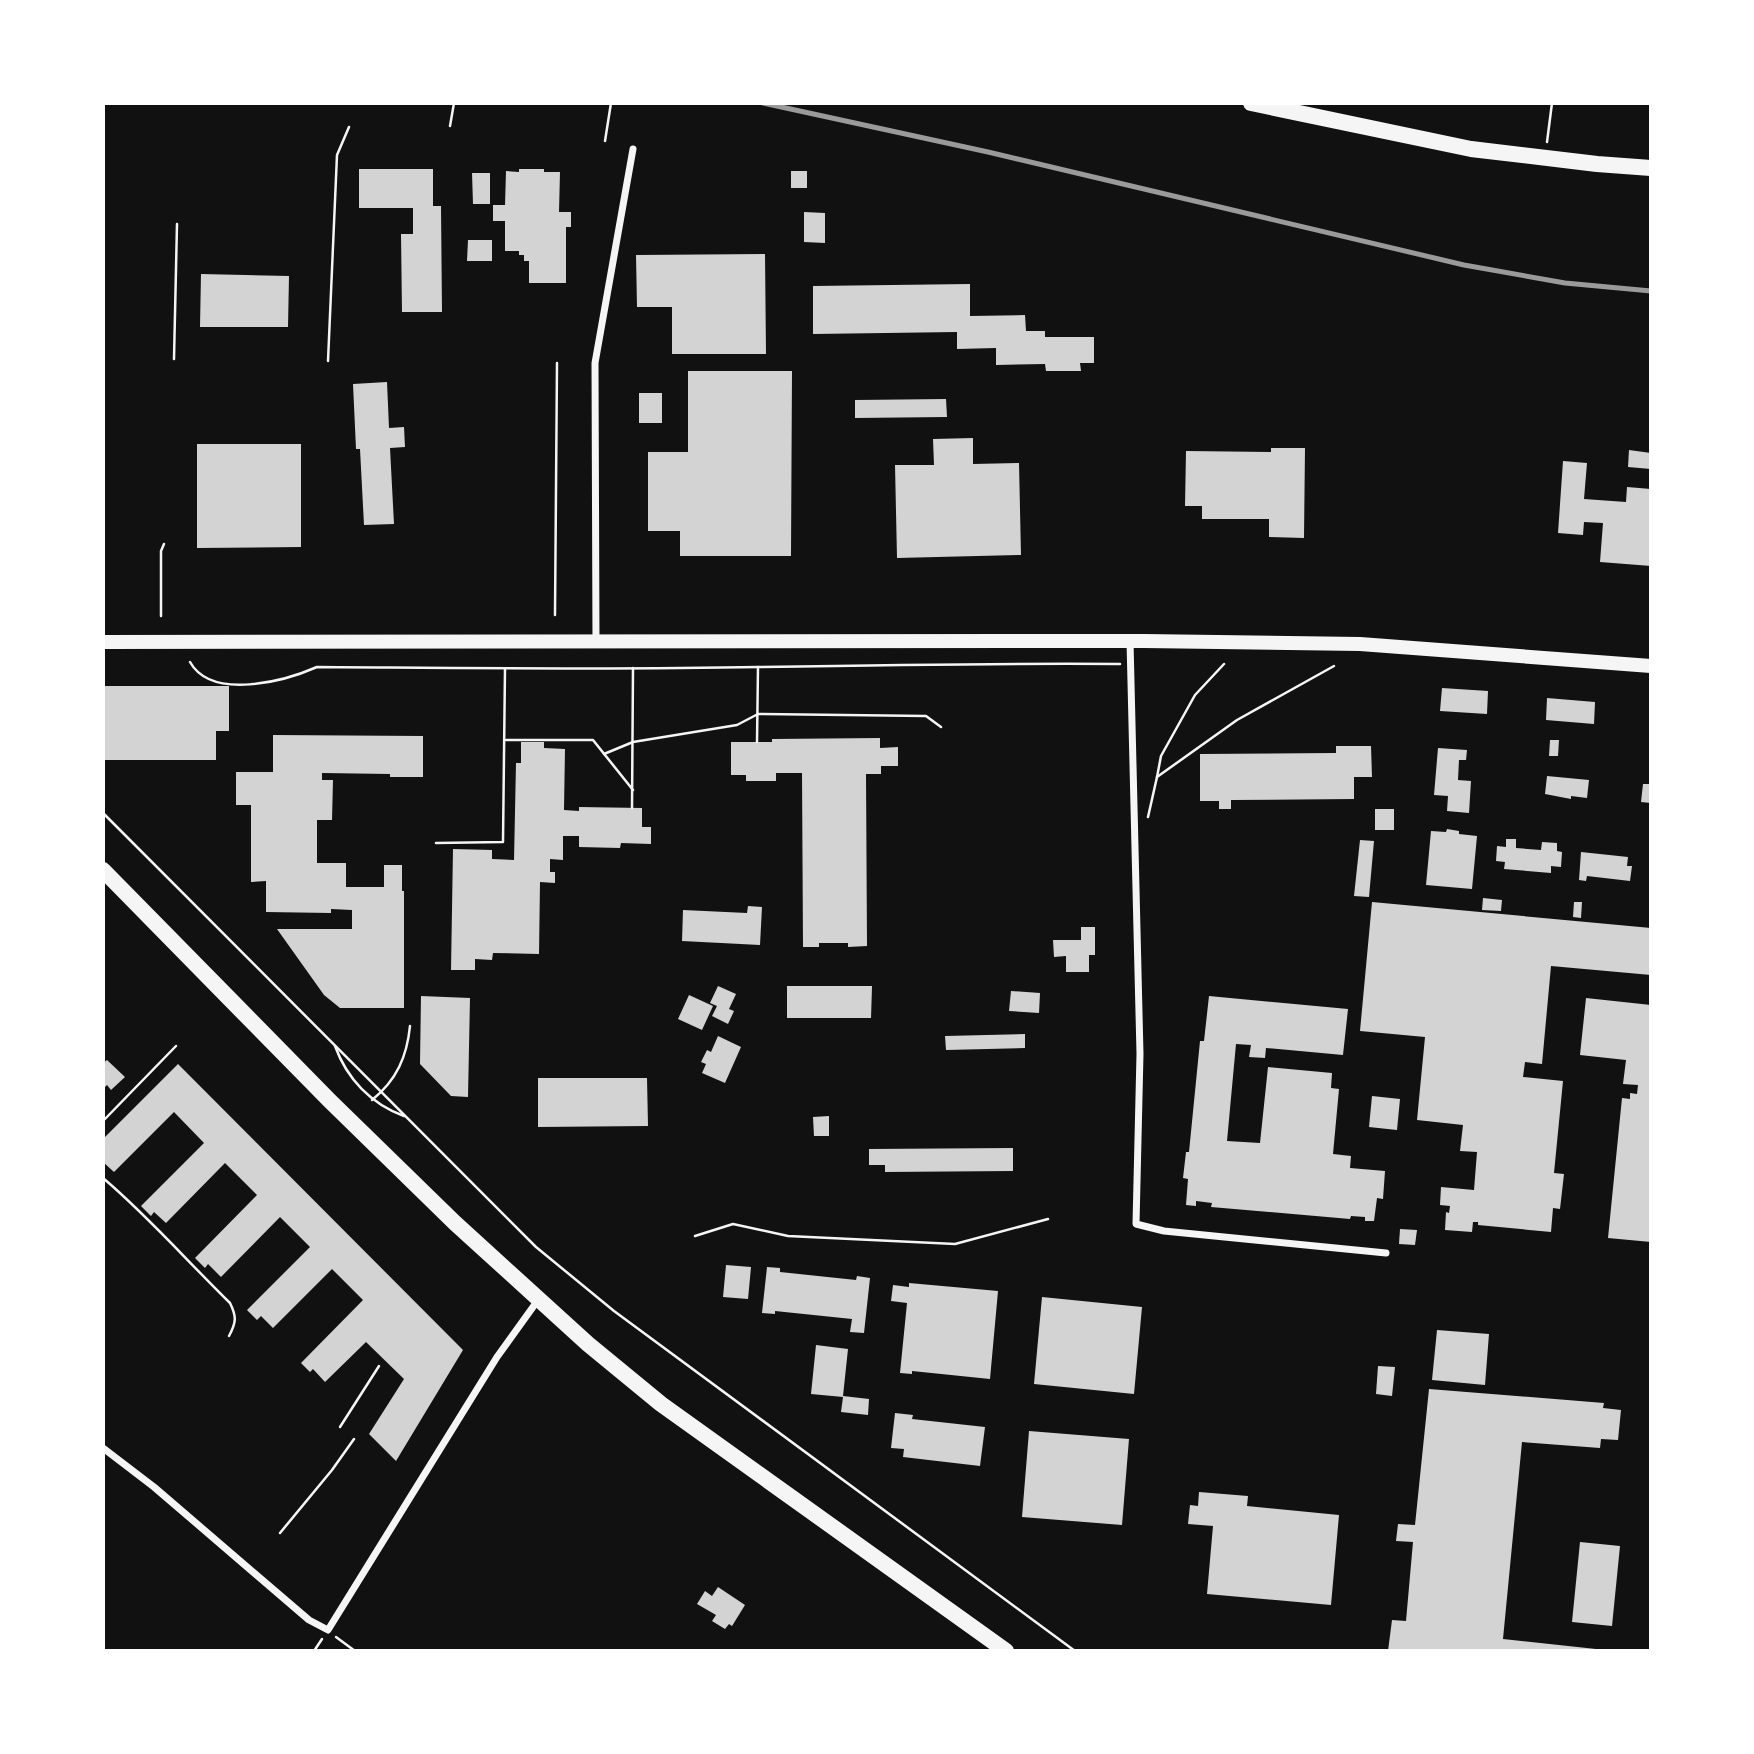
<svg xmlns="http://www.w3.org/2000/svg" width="1754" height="1754" font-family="Merriweather,serif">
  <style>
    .building { fill: #d3d3d3 }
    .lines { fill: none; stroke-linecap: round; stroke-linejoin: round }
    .path { stroke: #f5f5f5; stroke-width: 2.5 }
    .minor { stroke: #f5f5f5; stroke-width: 7 }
    .secondary { stroke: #f5f5f5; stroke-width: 14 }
    .primary { stroke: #f5f5f5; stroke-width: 16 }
    .rail { stroke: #9a9a9a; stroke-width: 5 }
  </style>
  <rect width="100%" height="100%" fill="#111"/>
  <g class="building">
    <path d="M359,169H433V206H441L442,312H402L401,234H413V208H359Z"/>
    <path d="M519,169H544V172H560L559,212H571V227H566V283H529V261H524V255H519V251H505V221H493V205H505L506,171L519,172Z"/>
    <rect x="791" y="171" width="16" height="17"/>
    <path d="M472,173H490V204H473Z"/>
    <path d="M804,212L825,213V243L804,242Z"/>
    <path d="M468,240H492V261H467Z"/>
    <path d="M765,254L766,354H672V307H637L636,255Z"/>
    <path d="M201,274L289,276L288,327H200Z"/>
    <path d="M970,284V316L1025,315L1026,331H1045V337H1094V363H1080L1081,371H1046L1045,364L996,365V348L957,349V332L813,334V286Z"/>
    <path d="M688,371H792L791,556H680V531H648V452H688Z"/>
    <path d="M387,382L389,428L404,427L405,447L390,448L394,524L364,525L360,449H356L353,384Z"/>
    <rect x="639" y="393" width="23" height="30"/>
    <path d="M946,399L947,417L855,418V400Z"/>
    <path d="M973,438V464L1019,463L1021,555L897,558L895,465H934L933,439Z"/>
    <path d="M197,444H301V547L197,548Z"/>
    <path d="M1271,448H1305L1304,538L1269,537V519H1202V506H1185L1186,451L1271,452Z"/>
    <path d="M1629,450L1651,453V469L1628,467Z"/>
    <path d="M1563,461L1587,463L1584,499L1626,502L1627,487L1651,489V566L1600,562L1603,523L1584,522L1583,535L1558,533Z"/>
    <path d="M103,686H229V731H216V760H103Z"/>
    <path d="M1442,688L1488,691L1487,714L1440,711Z"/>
    <path d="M1547,698L1595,702L1594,724L1546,720Z"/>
    <path d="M273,735L423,736V777H390V774L322,773V780H333L332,820H317V863H346V887H384V865H402V891H404V1008H340L324,995L277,929H352V910L331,909V913L266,912V881L251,882V805H236V772H273Z"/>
    <path d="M880,738V748L898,747V766H881V774H866L867,946L848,947V943H819V947H803L802,773H776V781H746V775H731V742H772V739Z"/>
    <path d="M1550,740H1559L1558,756H1549Z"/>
    <path d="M521,742H544V748L565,749L564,810L579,811V807L642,808V827H651V844L621,843L620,848L579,847V836H563V860L550,859V872H555V883L540,882L539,954L493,953L492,960L475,959V970H451L453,849L492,850V859L514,860L516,763H521Z"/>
    <path d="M1336,746H1371L1372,777H1354V799L1231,800V809H1219V801H1200V754L1336,753Z"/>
    <path d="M1438,748L1467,750L1466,760H1459L1458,780L1471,781L1469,813L1447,811L1448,796L1434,795Z"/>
    <path d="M1547,776L1589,780L1587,798L1571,796V799L1545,794Z"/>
    <path d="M1643,784H1651V803L1641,802Z"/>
    <rect x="1375" y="809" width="19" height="21"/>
    <path d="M1447,829L1459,831V834L1477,836L1472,889L1426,885L1431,831L1446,832Z"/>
    <path d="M1506,839H1516V848L1541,850L1542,842L1557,843V851L1562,852L1561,867L1551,866V873L1504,869L1505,862L1496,861L1497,846L1506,847Z"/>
    <path d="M1360,840L1374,841L1369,897L1354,896Z"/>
    <path d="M1581,852L1628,857L1627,866H1632L1630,881L1587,876L1586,881L1579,880Z"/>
    <path d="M1483,898L1502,900L1501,911L1482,910Z"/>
    <path d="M1372,902L1651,928V975L1551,966L1542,1064L1525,1062L1523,1077L1563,1081L1554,1173L1564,1174L1560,1209L1553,1208L1551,1232L1478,1225V1222H1473L1472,1232L1445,1230L1446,1212L1449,1213L1450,1206L1440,1205L1441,1187L1474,1190L1477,1152L1460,1151L1463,1125L1417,1120L1425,1037L1360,1031Z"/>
    <path d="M1574,902H1582L1581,918L1573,917Z"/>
    <path d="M748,906L762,907L760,945L682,941L683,910L747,913Z"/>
    <path d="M1081,927H1095V955H1089V972H1066V956L1054,957L1053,940H1081Z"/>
    <path d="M718,986L736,994L729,1009L734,1011L728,1024L712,1016L717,1006L710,1003Z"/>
    <path d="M787,986H872L871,1018H787Z"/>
    <path d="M1011,991L1040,993L1039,1013L1009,1011Z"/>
    <path d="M689,995L713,1006L702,1030L678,1019Z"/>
    <path d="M421,996L470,998L468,1097L451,1096L420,1064Z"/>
    <path d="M1209,996L1348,1009L1343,1055L1266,1048L1265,1058L1249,1057L1251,1045L1236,1044L1227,1141L1260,1143L1268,1067L1332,1073L1331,1088L1339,1089L1333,1154L1351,1156L1350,1168L1385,1171L1383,1199L1377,1198L1374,1221H1365V1217L1351,1216L1350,1219L1211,1207L1212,1203L1196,1201V1206L1186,1205L1188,1179L1183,1178L1186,1152H1189L1200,1041H1204Z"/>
    <path d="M1586,998L1651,1005V1242L1608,1238L1622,1098L1630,1099V1093L1637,1094L1638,1085L1623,1084L1626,1060L1580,1055Z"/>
    <path d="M1025,1034V1048L946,1050L945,1036Z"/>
    <path d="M718,1036L741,1047L725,1083L702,1073L706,1064L701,1062L707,1050L711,1052Z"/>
    <path d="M107,1060L125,1077L111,1090L107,1085L103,1089V1063Z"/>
    <path d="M178,1064L463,1350L396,1461L369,1434L404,1379L366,1342L325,1382L313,1369L310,1372L301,1363L363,1300L332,1269L273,1328L261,1316L257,1320L247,1310L310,1247L280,1217L221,1277L208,1264L205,1268L195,1258L257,1195L225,1163L166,1223L154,1212L151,1216L141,1206L204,1143L174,1112L114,1172L103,1162V1139Z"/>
    <path d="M538,1078H647L648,1126L538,1127Z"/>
    <path d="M1372,1096L1400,1099L1397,1130L1369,1127Z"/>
    <path d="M829,1116V1136H814L813,1117Z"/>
    <path d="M1013,1148V1171L885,1172V1165H869V1149Z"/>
    <path d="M1400,1229L1417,1230L1415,1245L1399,1244Z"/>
    <path d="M726,1265L751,1267L748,1299L723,1297Z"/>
    <path d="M767,1267L780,1268V1272L856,1280L857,1276L870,1278L864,1333L850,1332L852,1319L775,1311V1314L762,1313Z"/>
    <path d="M909,1283L998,1291L990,1379L912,1371V1374L900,1373L907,1303L891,1301L893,1285L909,1287Z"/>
    <path d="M1042,1297L1142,1307L1134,1394L1034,1384Z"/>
    <path d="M1437,1330L1489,1334L1485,1385L1432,1380Z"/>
    <path d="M816,1345L848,1349L843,1396L869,1399L868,1415L841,1412L843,1397L811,1394Z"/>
    <path d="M1378,1366L1395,1367L1392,1396L1376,1394Z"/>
    <path d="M1429,1389L1604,1403L1603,1408L1621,1410L1618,1440L1601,1439L1600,1448L1522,1442L1503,1639L1596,1649V1651H1388L1392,1620L1406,1621L1413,1542L1396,1541L1398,1524L1415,1525Z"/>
    <path d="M895,1413L913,1415L912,1419L985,1427L980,1466L903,1457L904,1449L891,1448Z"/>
    <path d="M1029,1431L1129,1439L1122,1525L1022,1517Z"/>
    <path d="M1199,1492L1248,1496L1247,1506L1339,1515L1331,1605L1207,1594L1213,1526L1188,1524L1190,1505L1198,1506Z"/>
    <path d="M1580,1542L1620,1546L1612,1626L1572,1622Z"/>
    <path d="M718,1587L745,1605L732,1626L729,1624L725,1629L712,1621L716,1615L697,1604L705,1591L712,1596Z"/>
  </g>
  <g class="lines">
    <g class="path">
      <path d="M450,126L454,103"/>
      <path d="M605,141L611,103"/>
      <path d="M1547,142L1552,103"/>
      <path d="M174,359L177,224"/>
      <path d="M328,361L337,155L349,127"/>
      <path d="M555,615L557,363"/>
      <path d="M161,616V551L164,544"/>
      <path d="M190,662C212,701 285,681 317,667C464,668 611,670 759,667C879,665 999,663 1120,664"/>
      <path d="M506,740H593L633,790"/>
      <path d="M757,742L758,667"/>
      <path d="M604,754L633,742L737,725L758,714L926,716L941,727"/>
      <path d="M1157,777L1161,756L1195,695L1224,664"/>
      <path d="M632,808L633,668"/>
      <path d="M103,813L536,1247L614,1311L1075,1651"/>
      <path d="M1148,817L1157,777L1237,720L1334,666"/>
      <path d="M436,843L503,842L505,669"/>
      <path d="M335,1046C347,1079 371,1104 404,1116"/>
      <path d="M372,1100C397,1080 407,1056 410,1026"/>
      <path d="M103,1121L176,1046"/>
      <path d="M103,1178C148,1216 188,1262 230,1303C237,1317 236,1323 229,1336"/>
      <path d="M695,1236L733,1224L788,1236L955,1244L1048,1219"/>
      <path d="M340,1427L379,1366"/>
      <path d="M280,1533L332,1470L354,1439"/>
      <path d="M336,1637L355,1651"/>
      <path d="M314,1651L322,1639"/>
    </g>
    <g class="minor">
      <path d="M596,641L595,363L633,149"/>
      <path d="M1130,641L1140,1054L1136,1224L1164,1231L1386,1253"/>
      <path d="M103,1448L154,1487L309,1620L328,1630L497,1357L538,1300"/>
    </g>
    <path class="secondary" d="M103,642L1144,641L1360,644L1651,666"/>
    <g class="primary">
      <path d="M1251,103L1471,149L1597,164L1651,168"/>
      <path d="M103,870L330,1101L455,1223L588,1344L661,1404L1006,1651"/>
    </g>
    <path class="rail" d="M763,103L988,152L1464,265L1565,283L1651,291"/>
  </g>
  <rect width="1754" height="1754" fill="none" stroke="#ffffff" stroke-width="210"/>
</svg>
